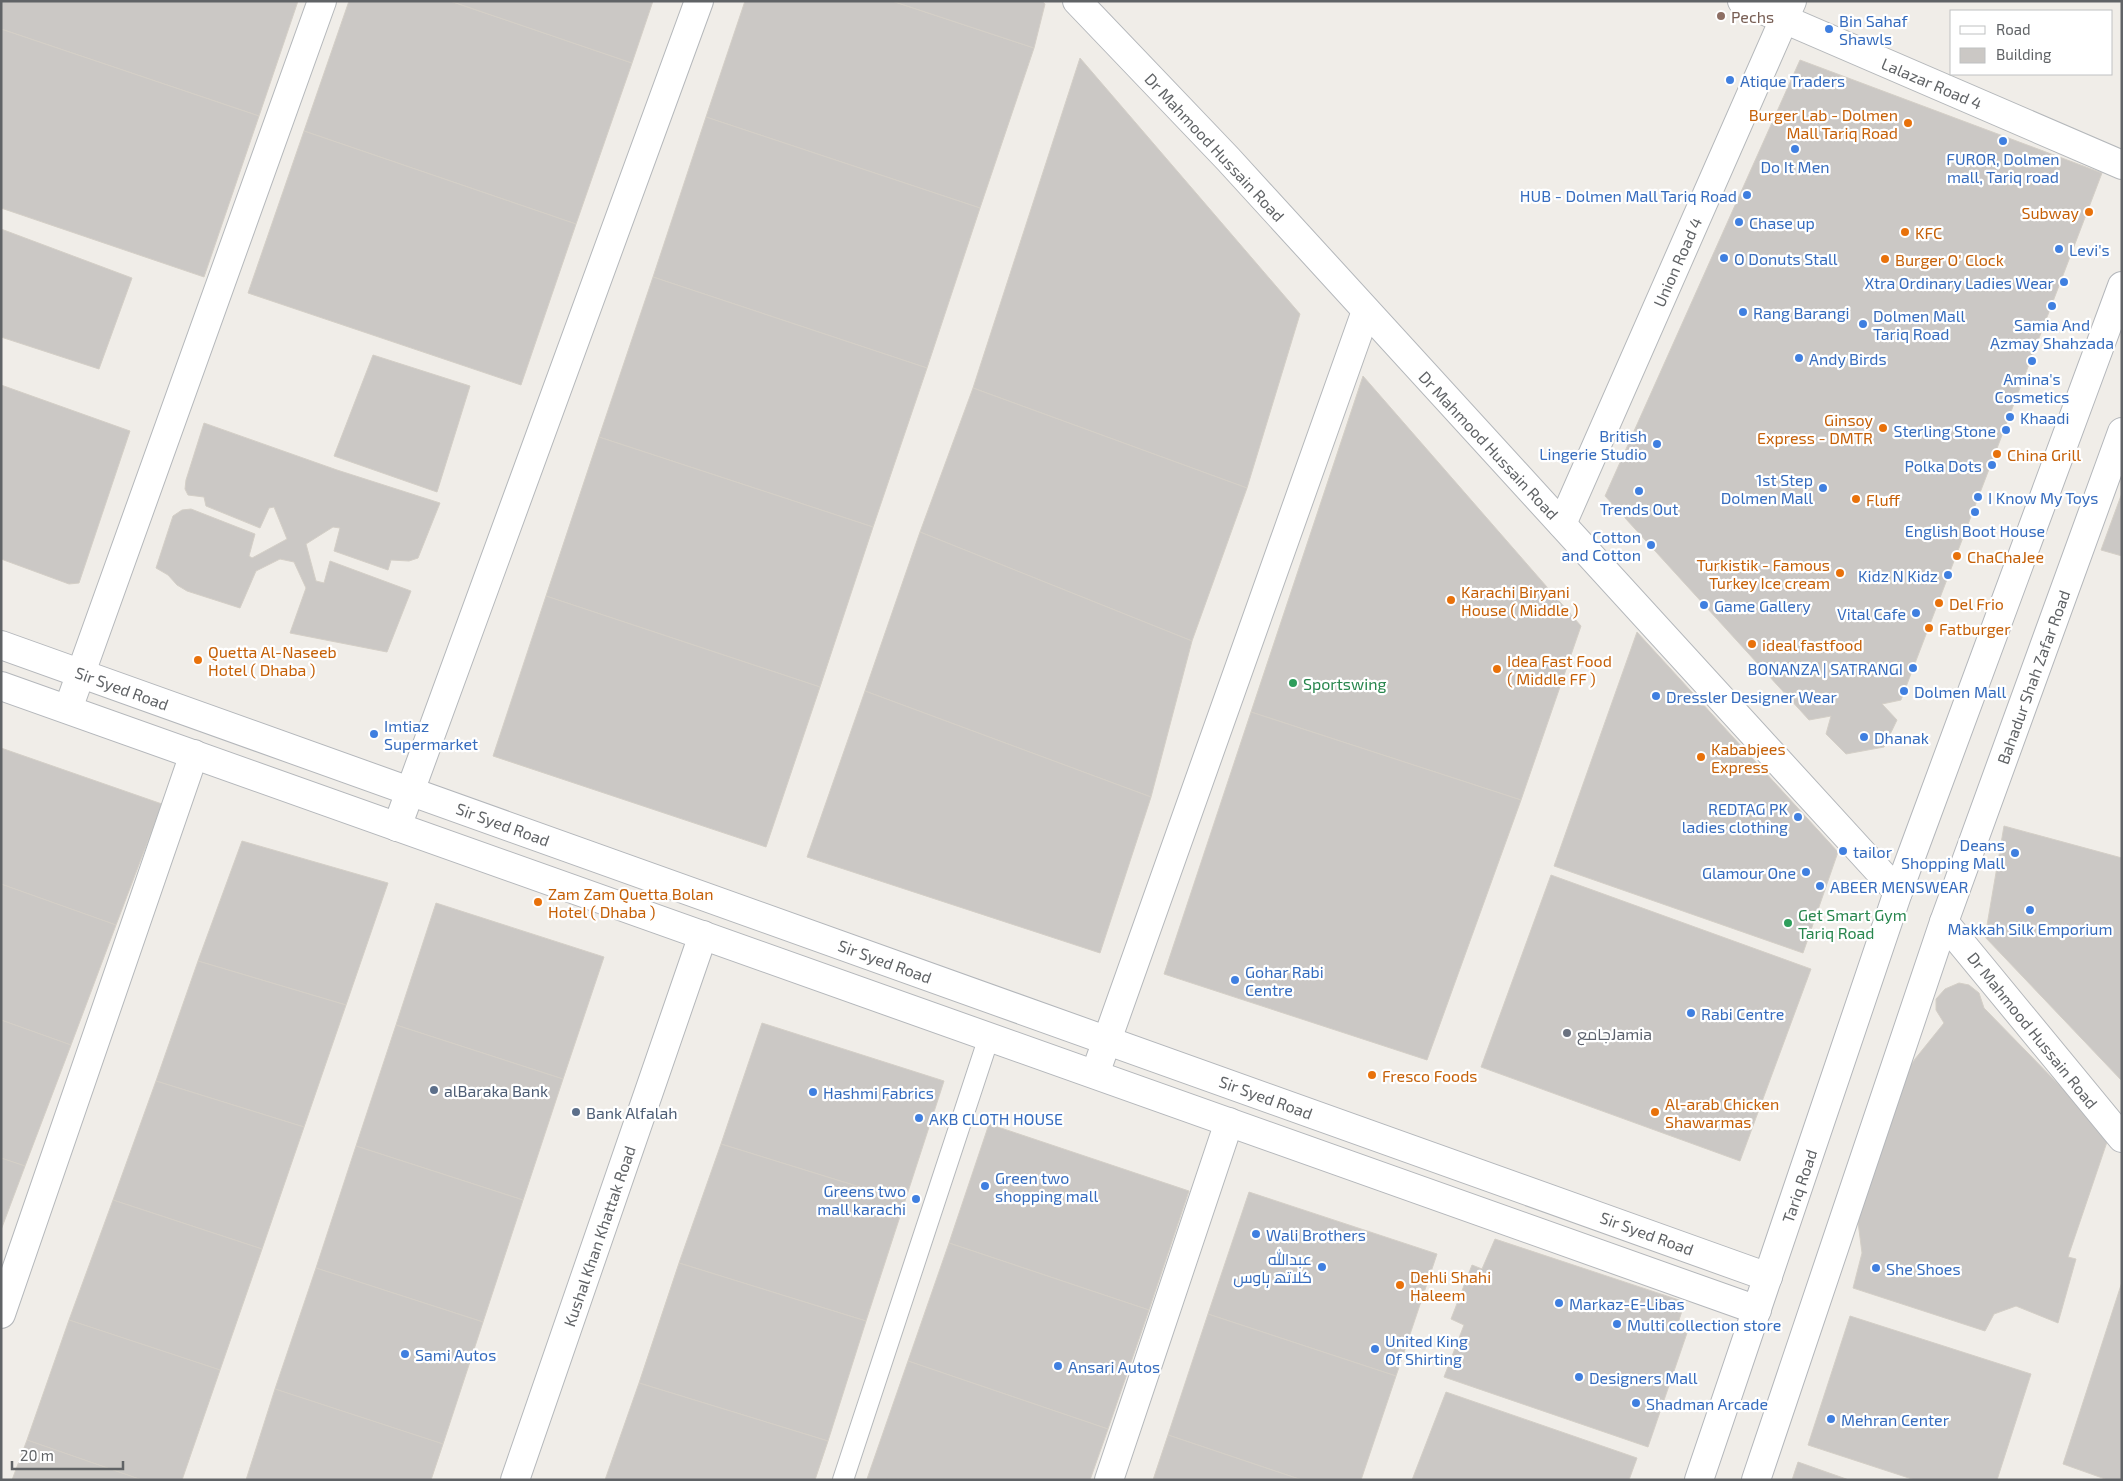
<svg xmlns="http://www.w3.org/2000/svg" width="2123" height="1481" font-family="'Exo 2',Cairo,sans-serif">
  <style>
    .building { fill: #cbc8c5; stroke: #d4cfc7 }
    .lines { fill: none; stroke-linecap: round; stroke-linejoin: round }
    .lane-casing { stroke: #b5b8bb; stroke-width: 22 }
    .street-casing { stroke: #b5b8bb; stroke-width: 30 }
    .secondary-casing { stroke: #b4b7bb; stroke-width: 30 }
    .lane { stroke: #fff; stroke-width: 20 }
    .street { stroke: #fff; stroke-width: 28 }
    .secondary { stroke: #fff; stroke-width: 28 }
    .education-dot { fill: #8d6e63; stroke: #fff; stroke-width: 2 }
    .shop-dot { fill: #3f7fe0; stroke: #fff; stroke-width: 2 }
    .food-dot { fill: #e8710a; stroke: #fff; stroke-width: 2 }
    .leisure-dot { fill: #2e9e5b; stroke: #fff; stroke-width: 2 }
    .worship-dot { fill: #6b7280; stroke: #fff; stroke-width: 2 }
    .service-dot { fill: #5c6f8a; stroke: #fff; stroke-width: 2 }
    .labels { text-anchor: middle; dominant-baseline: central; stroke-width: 4.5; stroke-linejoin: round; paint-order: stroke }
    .education-label { font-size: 16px; fill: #785e54; stroke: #fff; text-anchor: start }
    .shop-label { font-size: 16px; fill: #366cbe; stroke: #fff; text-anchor: start }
    .street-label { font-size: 16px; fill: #606366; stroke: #fff }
    .food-label { font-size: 16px; fill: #c56008; stroke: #fff; text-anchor: start }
    .leisure-label { font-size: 16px; fill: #27864d; stroke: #fff; text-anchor: start }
    .worship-label { font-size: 16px; fill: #5b616d; stroke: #fff; text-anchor: start }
    .service-label { font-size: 16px; fill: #4e5e75; stroke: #fff; text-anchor: start }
  </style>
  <rect width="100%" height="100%" fill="#f0ede8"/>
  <g class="building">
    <path d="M1,1H298L259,116L1,29Z"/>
    <path d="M349,1H450L632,63L576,224L304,131Z"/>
    <path d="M450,1H653L632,63Z"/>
    <path d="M745,1H892L1034,48L980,208L706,117Z"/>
    <path d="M892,1H1042L1045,4L1034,48Z"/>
    <path d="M1,29L259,116L204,277L1,208Z"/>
    <path d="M1080,58L1300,314L1247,488L973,388Z"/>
    <path d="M1800,60L2102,173L1901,700L1882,704L1897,720L1884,747L1846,754L1826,734L1831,716L1809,720L1605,496Z"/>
    <path d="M706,117L980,208L927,368L653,277Z"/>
    <path d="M304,131L576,224L521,385L248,293Z"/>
    <path d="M1,229L132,278L99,369L1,337Z"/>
    <path d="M653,277L927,368L873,527L599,437Z"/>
    <path d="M373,355L470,386L437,492L334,456Z"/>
    <path d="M1363,376L1581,626L1521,800L1251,712Z"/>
    <path d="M1,385L130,431L79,583L69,584L1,559Z"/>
    <path d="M973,388L1247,488L1192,641L920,532Z"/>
    <path d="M204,423L337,470L440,503L418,558L409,561L391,560L388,570L334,551L340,528L333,527L306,544L316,581L324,583L330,561L411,591L387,652L290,633L306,588L294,562L280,559L256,571L240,608L187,591L177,585L168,575L156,568L173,516L182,510L191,509L255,534L249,556L252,558L287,539L274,507L269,508L260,528L206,506L204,497L188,495L185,489L186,480Z"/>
    <path d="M599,437L873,527L820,687L546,596Z"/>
    <path d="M2122,493V556L2101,550Z"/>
    <path d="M920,532L1192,641L1151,797L865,691Z"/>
    <path d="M546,596L820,687L766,847L493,756Z"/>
    <path d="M1637,632L1838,852L1803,953L1554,866Z"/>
    <path d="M865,691L1151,797L1100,953L807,857Z"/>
    <path d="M1251,712L1521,800L1427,1060L1164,974Z"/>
    <path d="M1,748L162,804L116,925L1,884Z"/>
    <path d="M2004,826L2122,858V1081L1985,937Z"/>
    <path d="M242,841L388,883L346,1005L198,961Z"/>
    <path d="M1551,875L1811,969L1740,1161L1481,1067Z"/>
    <path d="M1,884L116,925L71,1045L1,1020Z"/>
    <path d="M436,903L604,957L563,1079L396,1025Z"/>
    <path d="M198,961L346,1005L304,1127L156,1081Z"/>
    <path d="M1959,983L1969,985L1979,993L1984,1008L2109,1136L2068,1257L2076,1259L2058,1323L2016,1306L1994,1314L1985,1331L1853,1288L1862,1253L1858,1222L1861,1196L1894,1092L1915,1059L1944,1023L1936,1010V999L1945,989Z"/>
    <path d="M1,1020L71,1045L25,1166L1,1158Z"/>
    <path d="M762,1023L944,1081L905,1201L721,1144Z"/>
    <path d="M396,1025L563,1079L523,1200L356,1146Z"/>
    <path d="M156,1081L304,1127L262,1249L113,1200Z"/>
    <path d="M989,1124L1189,1191L1149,1310L949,1243Z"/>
    <path d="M721,1144L905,1201L866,1321L679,1263Z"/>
    <path d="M356,1146L523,1200L483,1322L316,1268Z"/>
    <path d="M1,1158L25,1166L1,1230Z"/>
    <path d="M1249,1192L1437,1254L1396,1376L1208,1314Z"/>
    <path d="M113,1200L262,1249L220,1370L69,1320Z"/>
    <path d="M1495,1239L1685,1302L1676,1329L1687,1333L1648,1447L1444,1377L1464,1325L1451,1319L1472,1265L1482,1269Z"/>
    <path d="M949,1243L1149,1310L1108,1429L908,1361Z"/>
    <path d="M679,1263L866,1321L828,1441L639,1383Z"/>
    <path d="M316,1268L483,1322L443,1444L275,1389Z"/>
    <path d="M2122,1282V1480H2108L2063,1464Z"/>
    <path d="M1208,1314L1396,1376L1361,1480H1302L1168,1435Z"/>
    <path d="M1850,1316L2031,1374L1997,1480H1915L1808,1445Z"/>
    <path d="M69,1320L220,1370L182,1480H142L27,1440Z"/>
    <path d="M908,1361L1108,1429L1090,1480L867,1479Z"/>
    <path d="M639,1383L828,1441L815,1480H605Z"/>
    <path d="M275,1389L443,1444L431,1480H246Z"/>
    <path d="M1446,1392L1637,1458L1629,1480H1412Z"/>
    <path d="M1168,1435L1302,1480H1153Z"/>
    <path d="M27,1440L142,1480H12Z"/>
    <path d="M1798,1462L1849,1480H1792Z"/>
  </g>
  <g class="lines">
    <g class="lane-casing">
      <path id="lane" d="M843,1480L989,1037"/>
    </g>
    <g class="street-casing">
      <g id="street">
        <path d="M1742,1L2122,165"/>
        <path d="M1562,524L1792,1"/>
        <path d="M68,709L322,1"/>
        <path d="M397,827L699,1"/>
        <path d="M1095,1074L1366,311"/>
        <path d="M1,1314L194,754"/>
        <path d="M515,1480L703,935"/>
        <path d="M1109,1480L1229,1122"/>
      </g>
    </g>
    <g class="secondary-casing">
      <g id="secondary">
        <path d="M1077,1L1228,159L1898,892"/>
        <path d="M1,645L1768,1277"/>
        <path d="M1,686L1757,1310"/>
        <path d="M1944,922L2122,1138"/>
        <path d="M1699,1480L1898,892L2122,286"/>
        <path d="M1756,1480L1944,922L2122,432"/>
      </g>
    </g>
    <use href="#lane" class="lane"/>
    <use href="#street" class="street"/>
    <use href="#secondary" class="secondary"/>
  </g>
  <circle class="education-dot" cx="1721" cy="16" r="5"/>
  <g class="shop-dot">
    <circle cx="1829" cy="29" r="5"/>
    <circle cx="1730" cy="80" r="5"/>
    <circle cx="2003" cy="141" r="5"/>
    <circle cx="1795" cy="149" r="5"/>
    <circle cx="1747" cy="195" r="5"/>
    <circle cx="1739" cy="222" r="5"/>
    <circle cx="2059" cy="249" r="5"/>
    <circle cx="1724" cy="258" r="5"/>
    <circle cx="2064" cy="282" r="5"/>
    <circle cx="2052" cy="306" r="5"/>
    <circle cx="1743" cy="312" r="5"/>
    <circle cx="1863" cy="324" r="5"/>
    <circle cx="1799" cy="358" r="5"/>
    <circle cx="2032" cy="361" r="5"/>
    <circle cx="2010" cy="417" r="5"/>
    <circle cx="2006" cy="430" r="5"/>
    <circle cx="1657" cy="444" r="5"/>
    <circle cx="1992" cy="465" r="5"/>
    <circle cx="1823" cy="488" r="5"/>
    <circle cx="1639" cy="491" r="5"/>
    <circle cx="1978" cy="497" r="5"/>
    <circle cx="1975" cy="512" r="5"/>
    <circle cx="1651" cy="545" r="5"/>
    <circle cx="1948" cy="575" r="5"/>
    <circle cx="1704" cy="605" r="5"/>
    <circle cx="1916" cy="613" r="5"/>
    <circle cx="1913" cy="668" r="5"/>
    <circle cx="1904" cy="691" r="5"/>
    <circle cx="1656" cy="696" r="5"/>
    <circle cx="374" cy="734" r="5"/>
    <circle cx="1864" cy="737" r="5"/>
    <circle cx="1798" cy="817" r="5"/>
    <circle cx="1843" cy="851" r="5"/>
    <circle cx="2015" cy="853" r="5"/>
    <circle cx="1806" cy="872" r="5"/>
    <circle cx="1820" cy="886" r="5"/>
    <circle cx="2030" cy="910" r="5"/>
    <circle cx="1235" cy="980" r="5"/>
    <circle cx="1691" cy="1013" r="5"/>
    <circle cx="813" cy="1092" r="5"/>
    <circle cx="919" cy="1118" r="5"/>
    <circle cx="985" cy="1186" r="5"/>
    <circle cx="916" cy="1199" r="5"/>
    <circle cx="1256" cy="1234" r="5"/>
    <circle cx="1322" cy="1267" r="5"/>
    <circle cx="1876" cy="1268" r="5"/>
    <circle cx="1559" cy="1303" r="5"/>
    <circle cx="1617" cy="1324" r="5"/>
    <circle cx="1375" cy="1349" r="5"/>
    <circle cx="405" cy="1354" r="5"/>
    <circle cx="1058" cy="1366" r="5"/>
    <circle cx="1579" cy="1377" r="5"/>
    <circle cx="1636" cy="1403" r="5"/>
    <circle cx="1831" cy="1419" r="5"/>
  </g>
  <g class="food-dot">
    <circle cx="1908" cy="123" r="5"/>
    <circle cx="2089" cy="212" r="5"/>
    <circle cx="1905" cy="232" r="5"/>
    <circle cx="1885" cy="259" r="5"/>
    <circle cx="1883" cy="428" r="5"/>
    <circle cx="1997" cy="454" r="5"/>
    <circle cx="1856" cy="499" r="5"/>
    <circle cx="1957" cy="556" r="5"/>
    <circle cx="1840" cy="573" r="5"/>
    <circle cx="1451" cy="600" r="5"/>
    <circle cx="1939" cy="603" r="5"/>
    <circle cx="1929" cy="628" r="5"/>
    <circle cx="1752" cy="644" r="5"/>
    <circle cx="198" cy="660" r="5"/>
    <circle cx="1497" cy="669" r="5"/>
    <circle cx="1701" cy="757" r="5"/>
    <circle cx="538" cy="902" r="5"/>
    <circle cx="1372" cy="1075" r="5"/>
    <circle cx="1655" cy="1112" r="5"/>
    <circle cx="1400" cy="1285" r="5"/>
  </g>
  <g class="leisure-dot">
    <circle cx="1293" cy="683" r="5"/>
    <circle cx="1788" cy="923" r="5"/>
  </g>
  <circle class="worship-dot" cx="1567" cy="1033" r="5"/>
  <g class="service-dot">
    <circle cx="434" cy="1090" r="5"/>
    <circle cx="576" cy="1112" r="5"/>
  </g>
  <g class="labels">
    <g class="education-label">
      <text x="1731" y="16">Pechs</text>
    </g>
    <g class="shop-label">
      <text x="1839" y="20">Bin Sahaf<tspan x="1839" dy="18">Shawls</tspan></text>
      <text x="1740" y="80">Atique Traders</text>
      <text x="2003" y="158" text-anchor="middle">FUROR, Dolmen<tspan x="2003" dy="18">mall, Tariq road</tspan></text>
      <text x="1795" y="166" text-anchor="middle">Do It Men</text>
      <text x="1737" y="195" text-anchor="end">HUB - Dolmen Mall Tariq Road</text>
      <text x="1749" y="222">Chase up</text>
      <text x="2069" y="249">Levi's</text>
      <text x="1734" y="258">O Donuts Stall</text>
      <text x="2054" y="282" text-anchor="end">Xtra Ordinary Ladies Wear</text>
      <text x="1753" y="312">Rang Barangi</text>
      <text x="1873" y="315">Dolmen Mall<tspan x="1873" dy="18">Tariq Road</tspan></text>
      <text x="2052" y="324" text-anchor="middle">Samia And<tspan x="2052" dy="18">Azmay Shahzada</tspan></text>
      <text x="1809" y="358">Andy Birds</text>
      <text x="2032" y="378" text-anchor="middle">Amina's<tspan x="2032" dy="18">Cosmetics</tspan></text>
      <text x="2020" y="417">Khaadi</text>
      <text x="1996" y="430" text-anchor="end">Sterling Stone</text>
      <text x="1647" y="435" text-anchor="end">British<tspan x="1647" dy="18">Lingerie Studio</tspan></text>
      <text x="1982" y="465" text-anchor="end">Polka Dots</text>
      <text x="1813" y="479" text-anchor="end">1st Step<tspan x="1813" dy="18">Dolmen Mall</tspan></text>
      <text x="1988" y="497">I Know My Toys</text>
      <text x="1639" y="508" text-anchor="middle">Trends Out</text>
      <text x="1975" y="530" text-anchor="middle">English Boot House</text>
      <text x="1641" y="536" text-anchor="end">Cotton<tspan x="1641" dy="18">and Cotton</tspan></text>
      <text x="1938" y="575" text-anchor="end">Kidz N Kidz</text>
      <text x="1714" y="605">Game Gallery</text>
      <text x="1906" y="613" text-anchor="end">Vital Cafe</text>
      <text x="1903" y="668" text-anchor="end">BONANZA | SATRANGI</text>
      <text x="1914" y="691">Dolmen Mall</text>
      <text x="1666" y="696">Dressler Designer Wear</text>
      <text x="384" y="725">Imtiaz<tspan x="384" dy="18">Supermarket</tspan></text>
      <text x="1874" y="737">Dhanak</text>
      <text x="1788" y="808" text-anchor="end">REDTAG PK<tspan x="1788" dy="18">ladies clothing</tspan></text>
      <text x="2005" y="844" text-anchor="end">Deans<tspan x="2005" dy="18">Shopping Mall</tspan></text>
      <text x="1853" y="851">tailor</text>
      <text x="1796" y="872" text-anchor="end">Glamour One</text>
      <text x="1830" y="886">ABEER MENSWEAR</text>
      <text x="2030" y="928" text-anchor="middle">Makkah Silk Emporium</text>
      <text x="1245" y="971">Gohar Rabi<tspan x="1245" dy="18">Centre</tspan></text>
      <text x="1701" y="1013">Rabi Centre</text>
      <text x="823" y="1092">Hashmi Fabrics</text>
      <text x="929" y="1118">AKB CLOTH HOUSE</text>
      <text x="995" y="1177">Green two<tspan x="995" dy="18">shopping mall</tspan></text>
      <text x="906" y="1190" text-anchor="end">Greens two<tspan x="906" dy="18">mall karachi</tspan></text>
      <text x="1266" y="1234">Wali Brothers</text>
      <text x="1312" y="1258" text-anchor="end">عبدالله<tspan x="1312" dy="18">کلاتھ ہاوس</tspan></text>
      <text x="1886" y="1268">She Shoes</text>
      <text x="1569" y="1303">Markaz-E-Libas</text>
      <text x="1627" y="1324">Multi collection store</text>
      <text x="1385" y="1340">United King<tspan x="1385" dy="18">Of Shirting</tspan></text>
      <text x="415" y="1354">Sami Autos</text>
      <text x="1068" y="1366">Ansari Autos</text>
      <text x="1589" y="1377">Designers Mall</text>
      <text x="1646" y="1403">Shadman Arcade</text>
      <text x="1841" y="1419">Mehran Center</text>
    </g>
    <g class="street-label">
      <text transform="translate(1932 83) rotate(23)">Lalazar Road 4</text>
      <text transform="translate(1215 147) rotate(47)">Dr Mahmood Hussain Road</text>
      <text transform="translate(1677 262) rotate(-66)">Union Road 4</text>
      <text transform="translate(1489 445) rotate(47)">Dr Mahmood Hussain Road</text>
      <text transform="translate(2033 677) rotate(-70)">Bahadur Shah Zafar Road</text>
      <text transform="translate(122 688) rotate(20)">Sir Syed Road</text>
      <text transform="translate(503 824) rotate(20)">Sir Syed Road</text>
      <text transform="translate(885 961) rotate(20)">Sir Syed Road</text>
      <text transform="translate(2033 1030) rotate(51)">Dr Mahmood Hussain Road</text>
      <text transform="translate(1266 1097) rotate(20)">Sir Syed Road</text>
      <text transform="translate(1799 1186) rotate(-71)">Tariq Road</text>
      <text transform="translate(1647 1233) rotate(20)">Sir Syed Road</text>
      <text transform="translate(599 1236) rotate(-71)">Kushal Khan Khattak Road</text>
    </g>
    <g class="food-label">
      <text x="1898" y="114" text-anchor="end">Burger Lab - Dolmen<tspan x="1898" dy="18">Mall Tariq Road</tspan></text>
      <text x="2079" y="212" text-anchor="end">Subway</text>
      <text x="1915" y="232">KFC</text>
      <text x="1895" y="259">Burger O' Clock</text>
      <text x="1873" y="419" text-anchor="end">Ginsoy<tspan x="1873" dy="18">Express - DMTR</tspan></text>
      <text x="2007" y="454">China Grill</text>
      <text x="1866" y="499">Fluff</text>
      <text x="1967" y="556">ChaChaJee</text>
      <text x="1830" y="564" text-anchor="end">Turkistik - Famous<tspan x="1830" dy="18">Turkey Ice cream</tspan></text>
      <text x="1461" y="591">Karachi Biryani<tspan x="1461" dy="18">House ( Middle )</tspan></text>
      <text x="1949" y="603">Del Frio</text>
      <text x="1939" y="628">Fatburger</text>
      <text x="1762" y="644">ideal fastfood</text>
      <text x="208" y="651">Quetta Al-Naseeb<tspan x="208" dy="18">Hotel ( Dhaba )</tspan></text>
      <text x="1507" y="660">Idea Fast Food<tspan x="1507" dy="18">( Middle FF )</tspan></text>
      <text x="1711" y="748">Kababjees<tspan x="1711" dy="18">Express</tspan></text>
      <text x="548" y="893">Zam Zam Quetta Bolan<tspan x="548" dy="18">Hotel ( Dhaba )</tspan></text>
      <text x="1382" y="1075">Fresco Foods</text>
      <text x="1665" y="1103">Al-arab Chicken<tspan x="1665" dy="18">Shawarmas</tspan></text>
      <text x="1410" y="1276">Dehli Shahi<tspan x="1410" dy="18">Haleem</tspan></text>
    </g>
    <g class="leisure-label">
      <text x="1303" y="683">Sportswing</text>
      <text x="1798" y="914">Get Smart Gym<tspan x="1798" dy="18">Tariq Road</tspan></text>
    </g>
    <g class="worship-label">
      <text x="1577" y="1033">جامعJamia</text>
    </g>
    <g class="service-label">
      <text x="444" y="1090">alBaraka Bank</text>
      <text x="586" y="1112">Bank Alfalah</text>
    </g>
  </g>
  <rect width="2123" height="1481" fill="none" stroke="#606366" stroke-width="5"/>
  <rect x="1950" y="10" width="162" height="65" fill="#ffffff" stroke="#bfc1c2"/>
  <rect x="1960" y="26" width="25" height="8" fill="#ffffff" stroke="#bfc1c2"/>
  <text x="1996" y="35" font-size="15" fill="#606366">Road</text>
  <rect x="1960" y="48" width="25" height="15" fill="#cbc8c5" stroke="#bfc1c2"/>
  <text x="1996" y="60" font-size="15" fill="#606366">Building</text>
  <path d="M12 1461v8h111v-8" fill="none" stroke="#606366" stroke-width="2.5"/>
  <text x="20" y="1461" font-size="15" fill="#606366" stroke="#ffffff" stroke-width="4" paint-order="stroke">20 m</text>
</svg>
